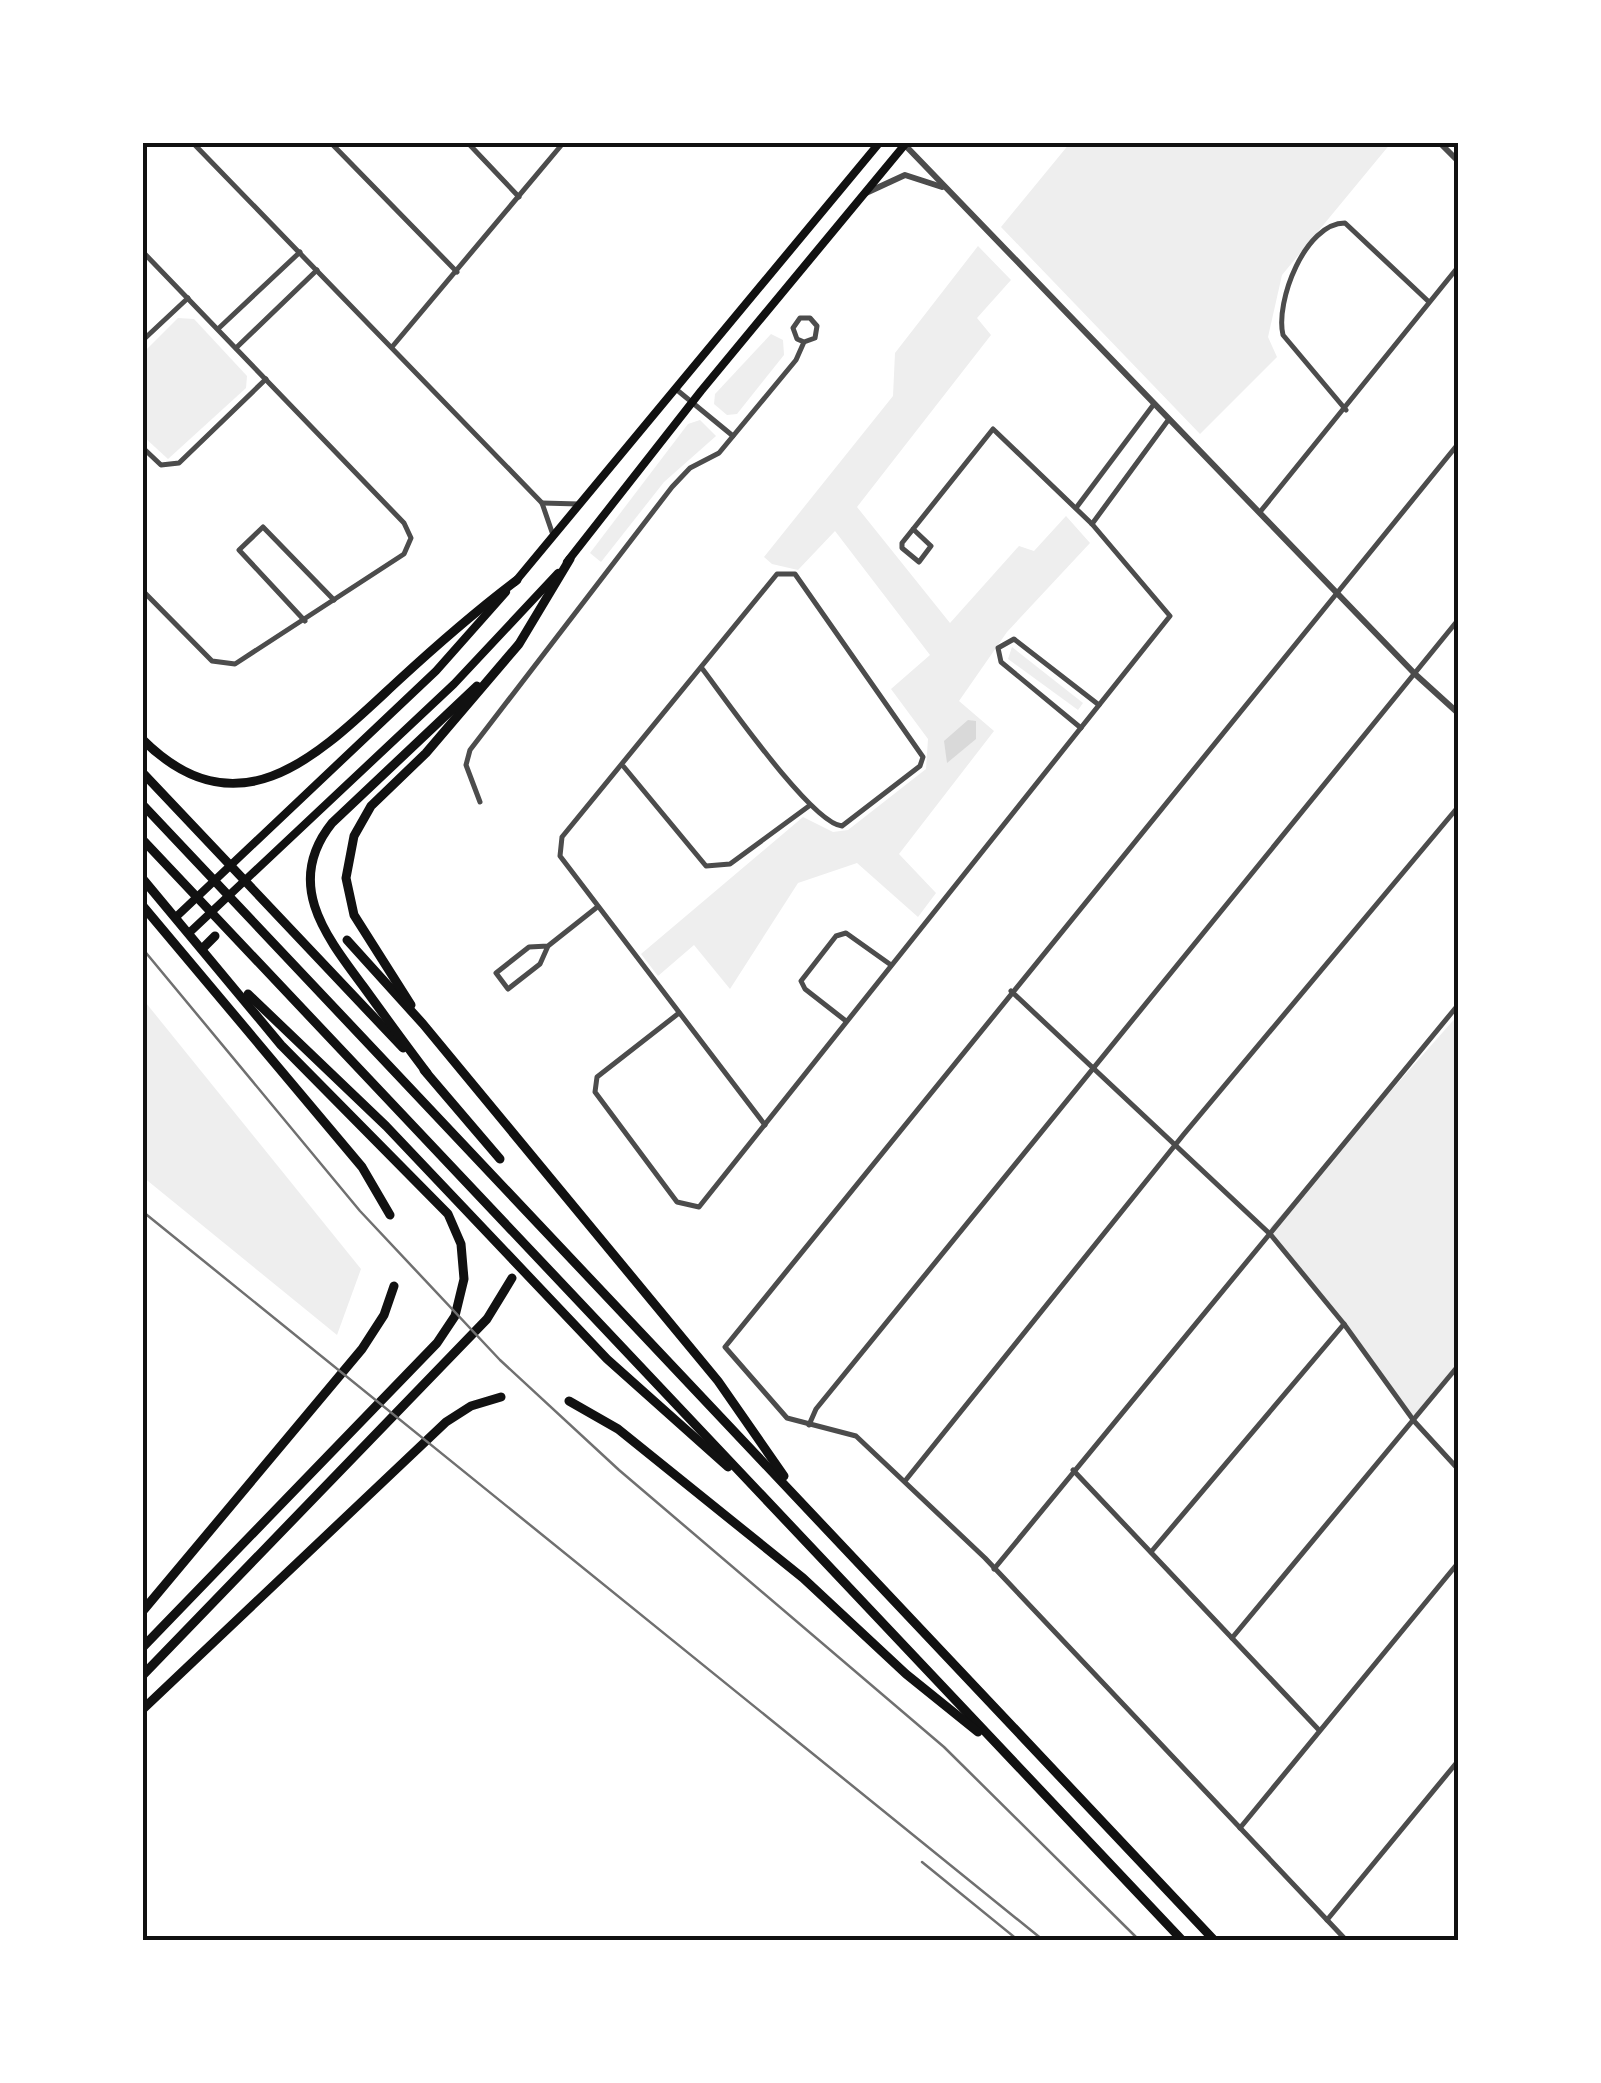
<svg xmlns="http://www.w3.org/2000/svg" width="1601" height="2083" font-family="Inter,sans-serif">
  <style>
    .green { fill: #eee }
    .water { fill: #d9d9d9 }
    .lines { fill: none; stroke-linecap: round; stroke-linejoin: round }
    .minor { stroke: #4c4c4c; stroke-width: 5 }
    .tertiary { stroke: #4c4c4c; stroke-width: 6 }
    .secondary { stroke: #111; stroke-width: 8 }
    .motorway { stroke: #111; stroke-width: 9 }
    .rail { stroke: #707070; stroke-width: 2.5 }
    .neatline { fill: none; stroke: #111; stroke-width: 4 }
  </style>
  <rect width="100%" height="100%" fill="#fff"/>
  <g class="green">
    <path d="M1070,143V142L1391,143L1282,275L1268,337L1277,357L1200,434L1001,227Z"/>
    <path d="M978,246L1011,280L977,318L991,335L857,507L950,623L1019,546L1034,551L1066,516L1090,543L1007,632L959,701L994,731L899,854L936,893L918,917L857,863L798,883L730,989L694,945L658,976L641,954L803,817L833,832L848,830L926,769L928,739L891,689L930,655L835,531L798,570L772,564L764,557L893,396L895,353Z"/>
    <path d="M178,318L194,319L247,376L246,388L168,459L143,436V353Z"/>
    <path d="M771,334L783,340L784,355L737,414L727,415L714,404L715,394Z"/>
    <path d="M700,420L716,436L664,482L601,562L590,553L688,424Z"/>
    <path d="M1012,647L1083,703L1078,710L1008,659Z"/>
    <path d="M142,998L361,1269L337,1335L143,1177Z"/>
    <path d="M1458,1015V1365L1415,1419L1268,1230Z"/>
  </g>
  <path class="water" d="M968,720L976,721V739L947,763L944,741Z"/>
  <g class="lines">
    <g class="minor">
      <path d="M192,142L542,503L553,535"/>
      <path d="M330,142L457,272"/>
      <path d="M467,142L519,197"/>
      <path d="M142,251L404,523L411,538L404,554L235,664L212,661L142,590"/>
      <path d="M219,328L300,252"/>
      <path d="M142,341L188,298"/>
      <path d="M392,347L564,142"/>
      <path d="M236,348L317,270"/>
      <path d="M677,390L733,436"/>
      <path d="M1346,410L1283,335C1275,302 1305,223 1345,223L1428,301"/>
      <path d="M142,447L161,465L179,463L266,379"/>
      <path d="M542,503L579,504"/>
      <path d="M1076,508L1154,404"/>
      <path d="M1260,512L1458,267"/>
      <path d="M1092,524L1169,419"/>
      <path d="M305,621L239,550L263,527L334,600"/>
      <path d="M701,667C724,697 811,823 842,826L920,766L923,757L795,574H777L562,837L560,856L765,1125"/>
      <path d="M1081,728L1001,662L998,648L1014,639L1099,705"/>
      <path d="M624,767L706,866L730,864L809,806"/>
      <path d="M480,802L466,765L470,750L672,487L690,468L719,453L796,360L804,342L815,338L817,326L810,318H800L793,328L797,339L804,342"/>
      <path d="M548,946L540,964L508,989L496,973L529,947L548,946L596,908"/>
      <path d="M1011,991L1271,1235L1344,1324L1414,1421L1458,1469"/>
      <path d="M679,1013L597,1077L595,1092L677,1202L699,1207L1170,616L1092,524L993,429L902,543V548L919,562L931,546L913,529"/>
      <path d="M846,1021L805,989L801,981L836,936L846,933L891,965"/>
      <path d="M809,1425L816,1409L1458,620"/>
      <path d="M1073,1470L1318,1729"/>
      <path d="M905,1481L1184,1134L1458,807"/>
      <path d="M1151,1552L1344,1324"/>
      <path d="M994,1569L1458,1005"/>
      <path d="M1232,1638L1458,1366"/>
      <path d="M1240,1828L1458,1563"/>
      <path d="M1327,1920L1458,1761"/>
      <path d="M1346,1940L985,1558L856,1436L787,1418L725,1347L1458,444"/>
    </g>
    <g class="tertiary">
      <path d="M1439,142L1458,161"/>
      <path d="M903,143L1415,674L1458,713"/>
      <path d="M866,193L905,175L942,187"/>
    </g>
    <g class="secondary">
      <path d="M567,562L701,391L907,142"/>
      <path d="M515,582L880,142"/>
      <path d="M176,917L436,671L506,592"/>
      <path d="M189,933L454,684L558,573"/>
    </g>
    <g class="motorway">
      <path d="M142,739C242,839 324,749 400,679C438,644 476,611 517,580"/>
      <path d="M142,772L403,1048"/>
      <path d="M142,804L1214,1940"/>
      <path d="M142,839L1182,1940"/>
      <path d="M142,878L281,1045L448,1214L461,1244L464,1279L455,1316L437,1343L142,1648"/>
      <path d="M142,905L362,1167L390,1215"/>
      <path d="M347,940L423,1024L718,1381L784,1476"/>
      <path d="M203,948L215,936"/>
      <path d="M248,994L386,1126L607,1359L728,1467"/>
      <path d="M411,1005L354,915L346,878L354,836L371,806L426,753L519,644L570,559"/>
      <path d="M424,1070L500,1159"/>
      <path d="M427,1073C405,1044 384,1015 363,986C325,935 284,883 332,823L477,686"/>
      <path d="M569,1401L618,1429L803,1578L906,1674L978,1732"/>
      <path d="M142,1612L362,1349L384,1315L394,1286"/>
      <path d="M142,1676L487,1319L512,1278"/>
      <path d="M142,1710L446,1422L471,1406L501,1397"/>
    </g>
    <g class="rail">
      <path d="M142,948L360,1211L500,1360L619,1470L944,1747L1139,1940"/>
      <path d="M142,1211L1043,1940"/>
      <path d="M922,1862L1018,1940"/>
    </g>
  </g>
  <rect width="1601" height="2083" fill="none" stroke="#ffffff" stroke-width="290"/>
  <rect x="145" y="145" width="1311" height="1793" class="neatline"/>
</svg>
